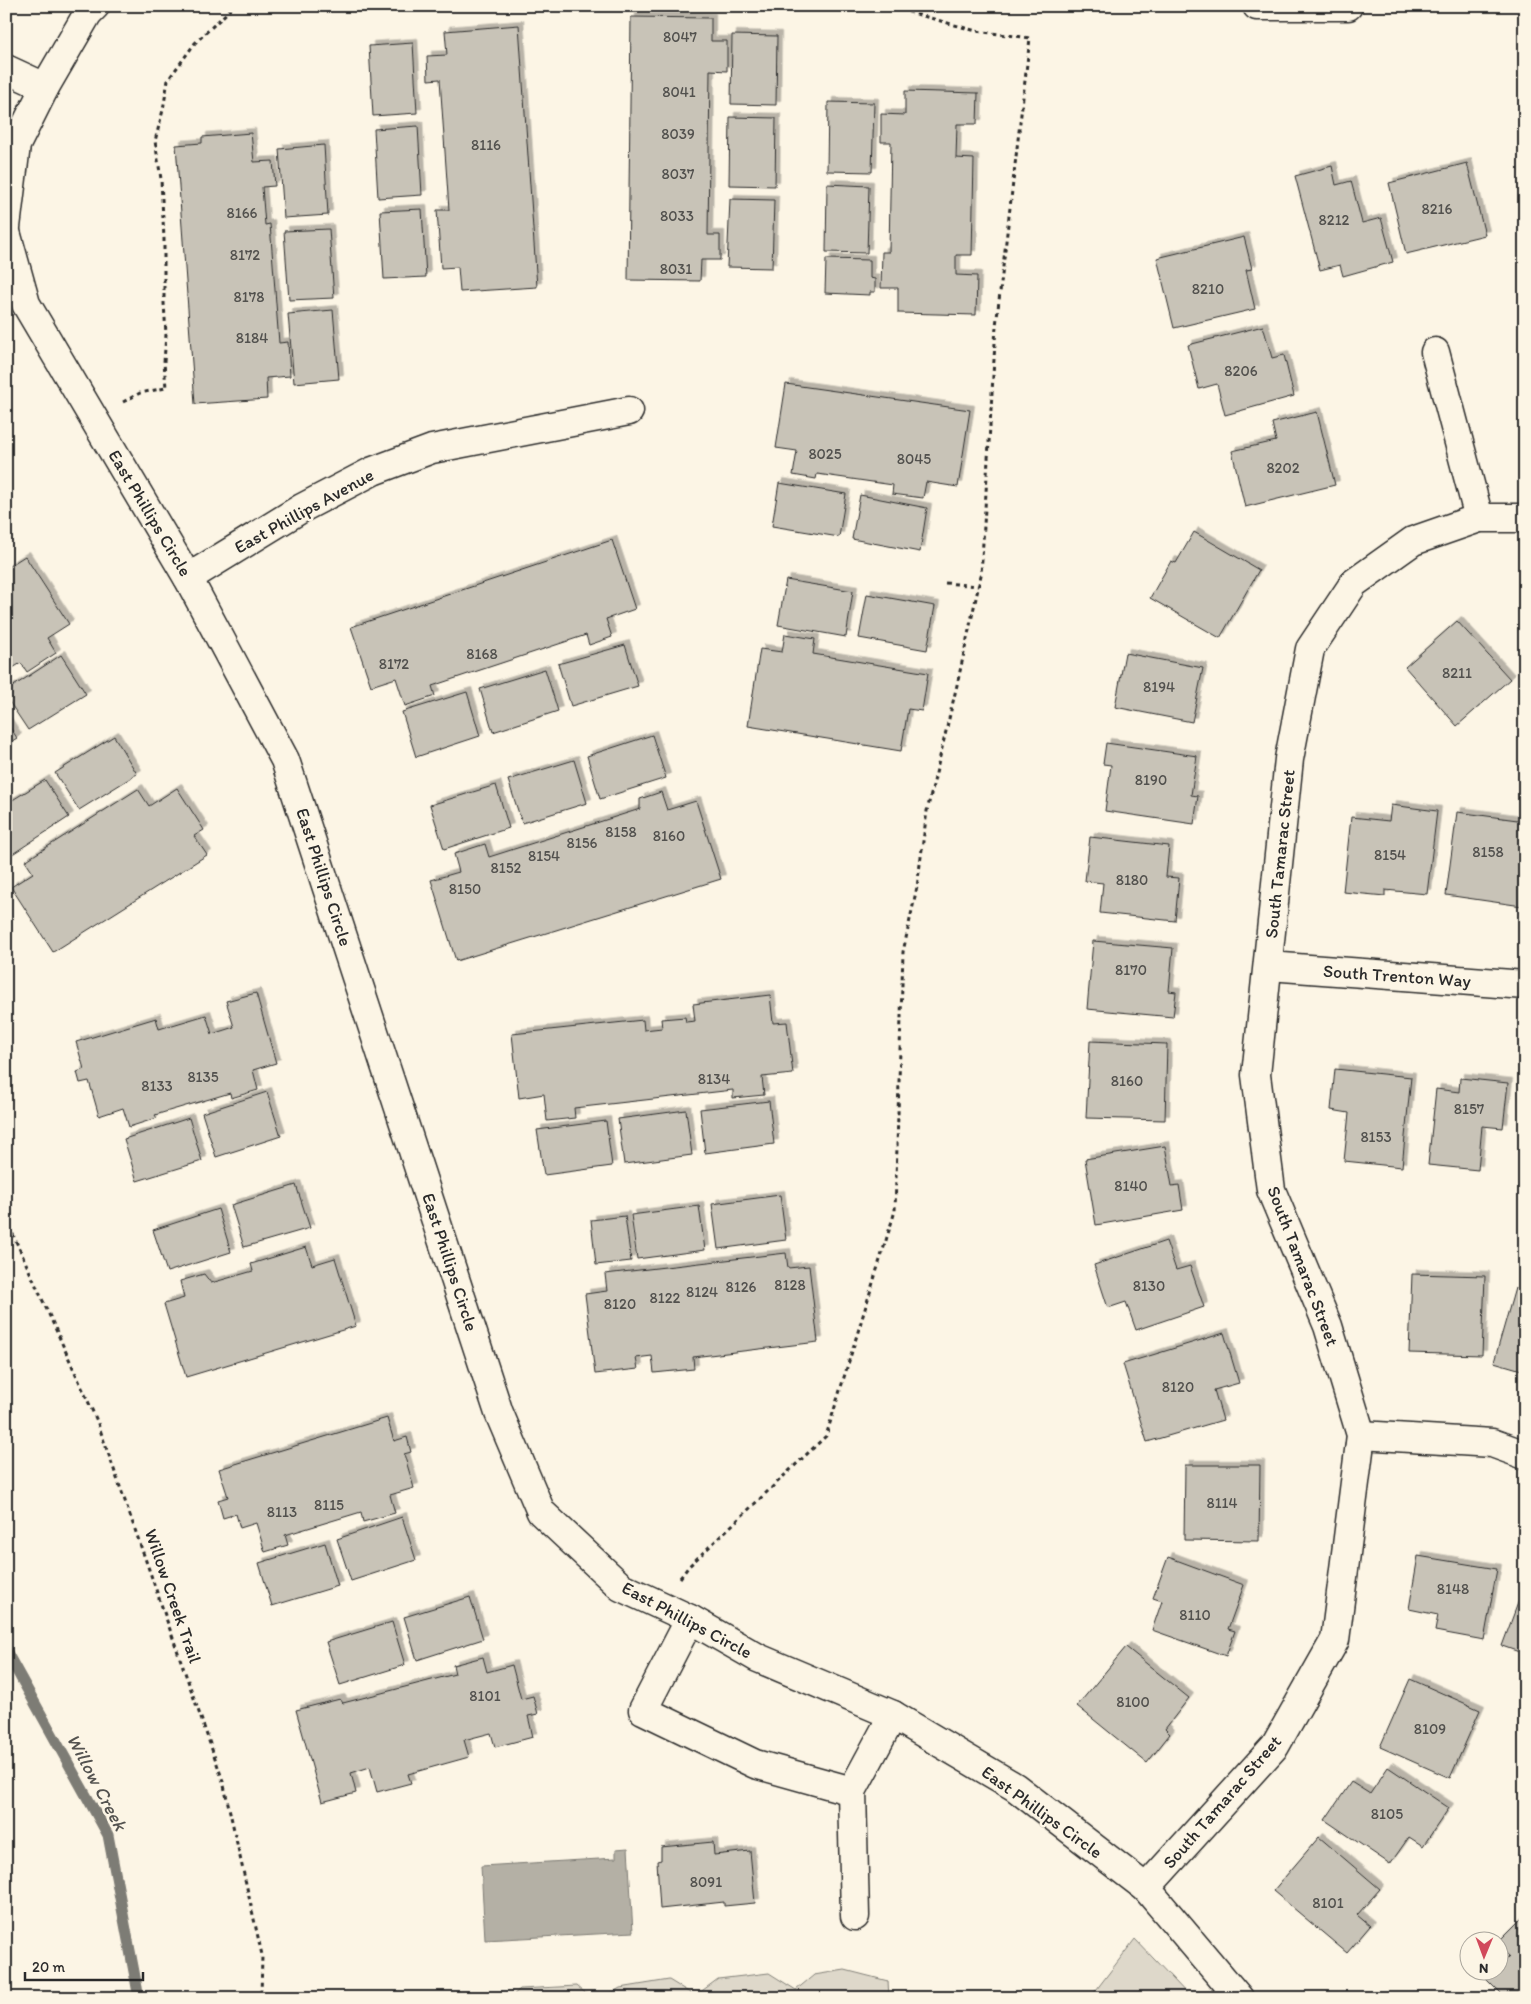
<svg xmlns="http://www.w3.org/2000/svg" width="1531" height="2004" font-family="Itim,sans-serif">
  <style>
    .green { fill: #ded8ca; stroke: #84827a }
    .water { fill: #b4b0a5; stroke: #7d7b74 }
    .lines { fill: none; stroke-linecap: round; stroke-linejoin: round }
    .stream { stroke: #7d7b74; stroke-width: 11 }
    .building { fill: #c8c3b7; stroke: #2b2b2b; filter: url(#shadow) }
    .minor-casing { stroke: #2b2b2b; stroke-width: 31 }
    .path { stroke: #2b2b2b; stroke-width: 3; stroke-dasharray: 4 4; stroke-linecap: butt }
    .minor { stroke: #fcf5e5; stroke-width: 28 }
    .labels { text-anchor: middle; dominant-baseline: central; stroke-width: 5; stroke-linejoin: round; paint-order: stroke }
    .number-label { font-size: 15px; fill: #52514e }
    .street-label { font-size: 18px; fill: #2b2b2b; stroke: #fcf5e5 }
    .water-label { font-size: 19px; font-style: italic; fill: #545350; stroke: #fcf5e5 }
  </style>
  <defs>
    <filter id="shadow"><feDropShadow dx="4.5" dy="-4.5" stdDeviation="0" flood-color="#0004"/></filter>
  </defs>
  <rect width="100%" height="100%" fill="#fcf5e5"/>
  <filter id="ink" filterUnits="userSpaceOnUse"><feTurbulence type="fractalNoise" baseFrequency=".02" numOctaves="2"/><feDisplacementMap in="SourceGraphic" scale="10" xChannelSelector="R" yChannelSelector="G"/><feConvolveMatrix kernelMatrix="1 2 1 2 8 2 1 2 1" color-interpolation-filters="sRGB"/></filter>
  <g filter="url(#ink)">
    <g class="green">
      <path d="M1135,1939L1191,1998H1090Z"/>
      <path d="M845,1970L888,1981L889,1998H602L620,1988L669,1980L695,1996L718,1979L769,1973L796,1990L814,1975Z"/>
      <path d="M577,1986L591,1998H510L520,1989Z"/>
      <path d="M471,1993L478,1998H410Z"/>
    </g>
    <path class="water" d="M628,1848L633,1932L485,1940L481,1866L616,1858V1849Z"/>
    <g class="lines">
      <path class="stream" d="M6,1651L108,1835L139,1998"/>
    </g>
    <g class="building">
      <path d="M631,17L711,18V41H727V71L710,70L708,235H720V260H701L700,281L628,280Z"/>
      <path d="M519,25L537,287L460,292L458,267L441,268L437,210H449L440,79L428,80L427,56L447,55L445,31Z"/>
      <path d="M732,35L777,36L776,105L731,104Z"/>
      <path d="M413,43L417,113L373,116L369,46Z"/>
      <path d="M905,91L978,93L977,124H957L956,158L974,159L972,255H956V275L977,276L976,315L898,313V288H881L882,252H889L891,142H881V114L905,115Z"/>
      <path d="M828,102L874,103L872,172L827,171Z"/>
      <path d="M730,117L776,118L775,186L729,185Z"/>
      <path d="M418,126L422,195L378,198L374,129Z"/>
      <path d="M251,133L254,162L273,161L275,186L262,187L265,225L270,224L279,343L288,342L290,376L266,378L267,399L195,404L176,145L202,143V137Z"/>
      <path d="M324,145L328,215L284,218L279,149Z"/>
      <path d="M1467,163L1485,235L1406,254L1389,183Z"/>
      <path d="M1332,166L1336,185L1351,181L1362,223L1381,218L1393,262L1343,276L1340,265L1320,270L1295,176Z"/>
      <path d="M827,184L869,186L867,253L826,252Z"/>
      <path d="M730,199L774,200L772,268L727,267Z"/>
      <path d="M422,209L426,277L384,279L380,211Z"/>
      <path d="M329,229L334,298L289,300L284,231Z"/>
      <path d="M1244,237L1252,269L1246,270L1255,309L1174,328L1157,258Z"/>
      <path d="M826,259L870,260V278L875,279V292H870V295L825,293Z"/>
      <path d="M333,310L339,379L294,383L288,314Z"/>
      <path d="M1263,326L1272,358L1284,355L1294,396L1225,415L1217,384L1199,389L1188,345Z"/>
      <path d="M786,384L970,410L958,487L926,482L923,498L892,494L893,485L817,474L816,479L793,475L797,451L776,448Z"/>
      <path d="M1317,412L1335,485L1245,507L1232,451L1276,441L1272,423Z"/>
      <path d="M779,483L846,494L839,537L772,526Z"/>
      <path d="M860,495L927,508L920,552L852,539Z"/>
      <path d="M1194,532L1259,570L1220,638L1150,598L1171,561L1176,563Z"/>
      <path d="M612,540L635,609L606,619L612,637L589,645L586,635L432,686L435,696L405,706L396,678L371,686L351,627Z"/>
      <path d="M25,556L69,624L47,638L56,653L27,672L21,663L6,672V568Z"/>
      <path d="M786,580L853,591L846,637L778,625Z"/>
      <path d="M867,594L935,606L927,650L859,638Z"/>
      <path d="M1457,621L1510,679L1457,726L1405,667Z"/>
      <path d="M785,634L815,639L813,654L928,673L922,711L908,709L901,751L748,726L760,649L782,652Z"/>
      <path d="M625,645L638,686L571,706L558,664Z"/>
      <path d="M1125,653L1203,668L1192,722L1115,707Z"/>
      <path d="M61,655L86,694L28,730L6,697V691Z"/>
      <path d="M545,669L558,711L493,732L480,689Z"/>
      <path d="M467,692L480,736L416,757L402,712Z"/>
      <path d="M6,721L17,738L6,745Z"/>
      <path d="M652,735L666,778L600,799L587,756Z"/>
      <path d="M114,736L137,774L79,810L55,773Z"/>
      <path d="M1106,743L1197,756L1191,795L1198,796L1194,824L1105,811L1111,765L1103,764Z"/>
      <path d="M574,760L587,803L522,823L508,780Z"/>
      <path d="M45,780L69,817L11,855L6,848V804Z"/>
      <path d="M496,785L509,828L444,849L430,805Z"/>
      <path d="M177,788L204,830L194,836L207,855L53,952L11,887L33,873L25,861L138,789L149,806Z"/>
      <path d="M661,792L667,810L696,801L721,879L456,961L431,880L459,872L454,854L485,844L489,857L640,809V799Z"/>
      <path d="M1391,805L1437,811L1427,894L1385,890V896L1343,892L1351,817L1389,821Z"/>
      <path d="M1457,812L1525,821V884L1522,906L1446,895Z"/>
      <path d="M1090,837L1169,846L1166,877L1179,878L1175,921L1100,913L1103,883L1085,881Z"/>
      <path d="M1093,941L1173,948L1169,991L1176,992L1173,1017L1087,1009Z"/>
      <path d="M256,993L276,1063L253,1070L258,1090L231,1098L230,1093L155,1115L157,1118L129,1127L123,1108L99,1116L89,1081L80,1083L77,1072L84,1069L76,1042L156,1018L159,1029L206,1015L212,1034L234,1027L226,1001Z"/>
      <path d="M770,995L773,1023L787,1022L793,1074L762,1077L764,1095L733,1098V1090L574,1108L575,1118L547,1121L544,1094L519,1098L512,1034L643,1020L644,1030L662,1028L661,1019L685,1017L686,1022L695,1021L693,1004Z"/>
      <path d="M1090,1041L1167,1044L1165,1120L1086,1118Z"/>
      <path d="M1335,1069L1411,1077L1402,1167L1344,1161L1349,1113L1331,1110Z"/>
      <path d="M1460,1078L1508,1083L1503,1128L1482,1126L1478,1170L1428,1165L1436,1089L1459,1092Z"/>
      <path d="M267,1092L281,1136L216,1157L202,1113Z"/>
      <path d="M769,1101L774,1144L705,1153L700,1109Z"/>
      <path d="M686,1110L692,1155L624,1164L618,1119Z"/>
      <path d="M189,1118L202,1161L137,1181L124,1139Z"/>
      <path d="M606,1121L612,1166L544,1175L537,1130Z"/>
      <path d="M1165,1146L1172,1186L1179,1185L1183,1210L1096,1225L1085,1159Z"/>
      <path d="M296,1185L310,1228L244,1247L231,1205Z"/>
      <path d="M780,1195L786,1240L718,1249L712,1204Z"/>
      <path d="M699,1206L705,1250L637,1259L631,1215Z"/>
      <path d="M218,1209L231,1252L167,1272L153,1230Z"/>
      <path d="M625,1216L631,1261L596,1265L591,1220Z"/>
      <path d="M1166,1241L1176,1270L1190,1266L1204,1307L1136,1330L1126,1302L1108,1308L1094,1265Z"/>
      <path d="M306,1247L312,1265L335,1258L356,1326L186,1377L164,1304L184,1298L180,1281L204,1274L211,1283L253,1271L251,1264Z"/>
      <path d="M786,1253L788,1268L809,1266L818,1342L693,1357L694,1369L654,1373L652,1356L636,1358L638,1369L595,1374L585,1294L607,1291L605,1274Z"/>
      <path d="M1412,1274L1485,1276L1482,1355L1409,1353Z"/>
      <path d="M1515,1288L1525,1291V1371L1494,1362Z"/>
      <path d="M1224,1333L1239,1383L1214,1390L1223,1420L1147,1442L1123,1364Z"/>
      <path d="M387,1418L394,1441L407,1437L411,1452L404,1454L414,1488L390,1495L395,1513L363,1522L361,1512L285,1535L288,1545L265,1552L256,1523L240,1528L236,1514L223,1518L218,1500L228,1497L219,1469Z"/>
      <path d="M1185,1465H1260L1259,1541L1184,1540Z"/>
      <path d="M402,1517L416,1560L351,1581L337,1539Z"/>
      <path d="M325,1543L338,1586L272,1606L259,1563Z"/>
      <path d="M1418,1556L1497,1569L1484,1640L1435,1631L1438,1615L1409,1609Z"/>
      <path d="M1168,1557L1244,1585L1228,1629L1235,1631L1226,1656L1152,1630L1162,1601L1153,1598Z"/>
      <path d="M1525,1584V1654L1502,1646Z"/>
      <path d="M470,1597L483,1639L417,1660L404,1617Z"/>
      <path d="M392,1622L405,1665L340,1685L326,1642Z"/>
      <path d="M1126,1647L1189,1698L1165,1729L1170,1734L1147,1763L1077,1706Z"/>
      <path d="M483,1657L487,1672L512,1665L521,1699L533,1696L538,1714L528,1716L533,1737L495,1747L491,1733L464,1740L469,1757L408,1774L411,1783L377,1792L370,1767L351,1773L356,1793L322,1802L296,1710L340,1699L343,1703L455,1674L453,1665Z"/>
      <path d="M1410,1679L1480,1710L1450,1778L1380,1747Z"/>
      <path d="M1388,1767L1449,1808L1423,1846L1409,1837L1390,1864L1325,1820L1351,1782L1370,1794Z"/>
      <path d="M1319,1837L1380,1889L1357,1915L1370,1926L1347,1953L1273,1891Z"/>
      <path d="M713,1842L714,1855L750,1851L755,1903L724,1906V1902L660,1909L657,1861L661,1860V1847Z"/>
      <path d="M1525,1915V1998H1505L1486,1979L1493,1972H1498V1966L1509,1956L1498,1946V1942Z"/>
    </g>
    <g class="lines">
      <g class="minor-casing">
        <g id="minor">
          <path d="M1257,6H1348"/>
          <path d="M6,69L45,87"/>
          <path d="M6,227L16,145L45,87L88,13L95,6"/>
          <path d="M6,232L26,304L188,578L285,760L499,1413L541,1512L621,1587L690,1619L758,1658L893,1715L1015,1787L1146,1888L1239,1998"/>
          <path d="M1435,352L1479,518"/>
          <path d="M188,578L302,508L373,471L432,449L629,411"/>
          <path d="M1269,966L1525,985"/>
          <path d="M1361,1435L1492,1443L1525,1455"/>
          <path d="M690,1619L643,1710L755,1764L852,1791"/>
          <path d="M1146,1888L1275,1746L1335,1640L1361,1435L1328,1326L1271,1190L1256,1075L1289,759L1310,649L1354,583L1413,541L1479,518H1525"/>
          <path d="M855,1916L852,1791L893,1715"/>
        </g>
      </g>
      <g class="path">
        <path d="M123,402L140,393L166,388L164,362L166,334L164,303V239L161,179L155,141L163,110L168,80L195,43L234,6"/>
        <path d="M945,583L978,586"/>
        <path d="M6,1219L97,1421L223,1781L262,1955L261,1998"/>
        <path d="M680,1578L689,1566L826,1436L895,1211L903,952L917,887L927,811L957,685L981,575L996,326L1030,38L976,31L888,6"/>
      </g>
      <use href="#minor" class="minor"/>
    </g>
  </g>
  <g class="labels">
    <g class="number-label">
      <text x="680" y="37">8047</text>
      <text x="679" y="92">8041</text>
      <text x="678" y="134">8039</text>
      <text x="486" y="145">8116</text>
      <text x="678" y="174">8037</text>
      <text x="1437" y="209">8216</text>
      <text x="242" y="213">8166</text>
      <text x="677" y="216">8033</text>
      <text x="1334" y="220">8212</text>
      <text x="245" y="255">8172</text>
      <text x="676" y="269">8031</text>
      <text x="1208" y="289">8210</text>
      <text x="249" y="297">8178</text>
      <text x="252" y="338">8184</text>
      <text x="1241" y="371">8206</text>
      <text x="825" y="454">8025</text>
      <text x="914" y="459">8045</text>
      <text x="1283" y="468">8202</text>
      <text x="482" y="654">8168</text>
      <text x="394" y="664">8172</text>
      <text x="1457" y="673">8211</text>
      <text x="1159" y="687">8194</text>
      <text x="1151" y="780">8190</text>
      <text x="621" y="832">8158</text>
      <text x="669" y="836">8160</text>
      <text x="582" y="843">8156</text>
      <text x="1488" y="852">8158</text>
      <text x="1390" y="855">8154</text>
      <text x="544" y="856">8154</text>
      <text x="506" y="868">8152</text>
      <text x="1132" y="880">8180</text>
      <text x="465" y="889">8150</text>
      <text x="1131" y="970">8170</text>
      <text x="203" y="1077">8135</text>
      <text x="714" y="1079">8134</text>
      <text x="1127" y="1081">8160</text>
      <text x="157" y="1086">8133</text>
      <text x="1469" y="1109">8157</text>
      <text x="1376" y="1137">8153</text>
      <text x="1131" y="1186">8140</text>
      <text x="790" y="1285">8128</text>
      <text x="1149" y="1286">8130</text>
      <text x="741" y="1287">8126</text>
      <text x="702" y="1292">8124</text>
      <text x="665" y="1298">8122</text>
      <text x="620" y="1304">8120</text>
      <text x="1178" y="1387">8120</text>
      <text x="1222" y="1503">8114</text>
      <text x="329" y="1505">8115</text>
      <text x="282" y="1512">8113</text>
      <text x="1453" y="1589">8148</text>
      <text x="1195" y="1615">8110</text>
      <text x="485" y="1696">8101</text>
      <text x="1133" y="1702">8100</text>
      <text x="1430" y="1729">8109</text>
      <text x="1387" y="1814">8105</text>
      <text x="706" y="1882">8091</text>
      <text x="1328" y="1903">8101</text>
    </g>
    <g class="street-label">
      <text transform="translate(304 511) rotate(-29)">East Phillips Avenue</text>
      <text transform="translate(150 513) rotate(59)">East Phillips Circle</text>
      <text transform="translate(1280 854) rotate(-84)">South Tamarac Street</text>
      <text transform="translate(324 877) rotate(72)">East Phillips Circle</text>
      <text transform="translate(1397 976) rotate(4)">South Trenton Way</text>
      <text transform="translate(450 1262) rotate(72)">East Phillips Circle</text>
      <text transform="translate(1303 1266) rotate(69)">South Tamarac Street</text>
      <text transform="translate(173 1596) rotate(71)">Willow Creek Trail</text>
      <text transform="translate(687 1620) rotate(28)">East Phillips Circle</text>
      <text transform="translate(1222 1802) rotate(-49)">South Tamarac Street</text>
      <text transform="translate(1042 1812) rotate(36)">East Phillips Circle</text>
    </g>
    <g class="water-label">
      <text transform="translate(97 1782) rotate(62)">Willow Creek</text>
    </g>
  </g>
  <rect width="1531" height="2004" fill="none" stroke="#fcf5e5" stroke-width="25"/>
  <rect x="12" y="12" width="1506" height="1979" fill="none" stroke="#2b2b2b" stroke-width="2" filter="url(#ink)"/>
  <g transform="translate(1484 1956) rotate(181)"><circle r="24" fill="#fcf5e5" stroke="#a8a49b"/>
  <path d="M0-4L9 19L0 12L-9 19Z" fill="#d1495b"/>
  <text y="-8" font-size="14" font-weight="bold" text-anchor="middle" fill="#2b2b2b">N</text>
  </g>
  <path d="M25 1972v8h118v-8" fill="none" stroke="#2b2b2b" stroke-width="2.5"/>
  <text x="32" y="1972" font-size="15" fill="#2b2b2b" stroke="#fcf5e5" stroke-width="4" paint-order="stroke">20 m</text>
</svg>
